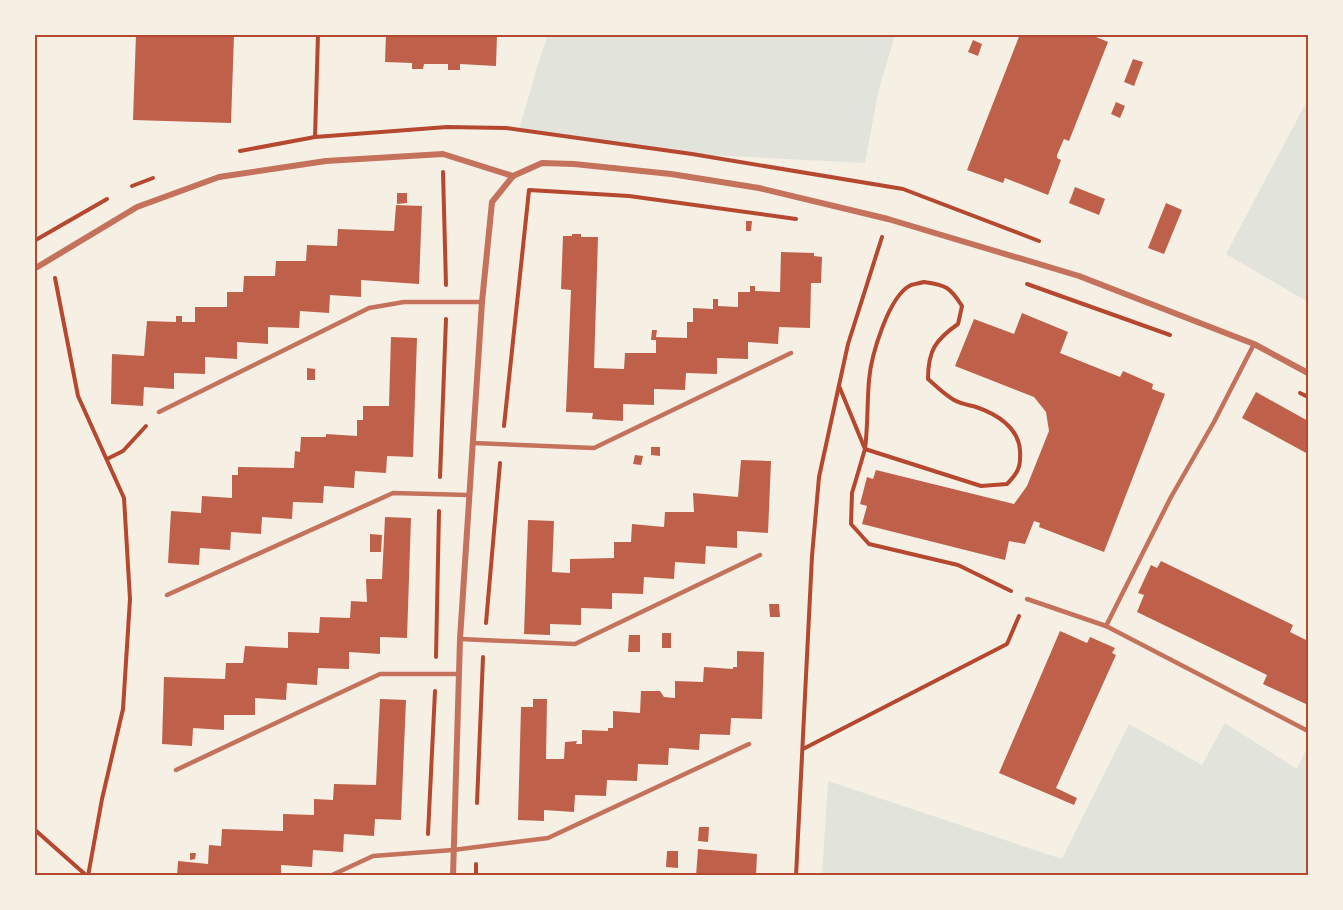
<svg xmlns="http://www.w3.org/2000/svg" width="1343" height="910" font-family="'Alegreya Sans',sans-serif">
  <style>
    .green { fill: #e2e4dc }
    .building { fill: #bf614a }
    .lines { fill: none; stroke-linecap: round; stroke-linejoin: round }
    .path { stroke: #b5482f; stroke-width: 4 }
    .service { stroke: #c5725c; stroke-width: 4.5 }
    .minor { stroke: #c5725c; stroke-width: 6 }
    .neatline { fill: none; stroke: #b5482f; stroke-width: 2 }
  </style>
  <rect width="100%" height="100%" fill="#f6efe4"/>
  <g class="green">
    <path d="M548,35H895L878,93L865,163L692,154L519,130L538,64Z"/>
    <path d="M1308,99V302L1226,254Z"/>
    <path d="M1225,723L1297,769L1308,746V875H822L828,781L1062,859L1129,724L1202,765Z"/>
  </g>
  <g class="building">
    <path d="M136,34H234L231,123L133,120Z"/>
    <path d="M386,34H497L496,66L460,64V70H448V64H424L423,69H412V63L385,62Z"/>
    <path d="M1020,34H1089L1108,42L1069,141L1064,139L1057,155V158L1061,160L1048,195L1005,178L1003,183L967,170Z"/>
    <path d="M973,40L982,44L978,56L968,52Z"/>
    <path d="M1133,59L1143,62L1134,86L1124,82Z"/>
    <path d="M1116,102L1125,106L1120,118L1111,114Z"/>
    <path d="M1075,187L1105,199L1099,215L1069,203Z"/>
    <path d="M397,193H407V203L397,204Z"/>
    <path d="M1166,203L1182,210L1164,254L1148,248Z"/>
    <path d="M396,205L422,206L419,284L361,280V297L330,295L329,313L300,311L299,328L268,327V344L237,342V359L205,357V374L174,373V389L144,387L143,406L111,404L112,354L144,356L147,321L176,322V316H182V322H195V307H227V292H243L244,276H275L276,261H306L307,245L337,246L338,229L394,231Z"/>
    <path d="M746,221H752L751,231H746Z"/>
    <path d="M572,234H581V237H598L594,368L624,369L625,353H656V340H651L652,330H657L656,337L687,338V322H693V308L713,309V299H718V306L738,307V292H750V286H755V291L780,292L781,252L814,253V256L822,257L821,283H811L810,328L779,327L778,344L748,342V359L717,358V374L686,373L685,390L654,389V405L623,404V421L592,419L593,413L566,412L571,290L561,289L563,236H572Z"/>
    <path d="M1022,313L1068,332L1060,353L1120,377L1123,371L1153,384L1152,389L1165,394L1104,552L1039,527L1040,523L1034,521L1025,544L1009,541L1005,560L862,524L867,506L860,504L867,477L873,479L876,470L1014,504L1027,486L1049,431L1046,412L1034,397L955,366L974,319L1014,334Z"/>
    <path d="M391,337L417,338L413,457L387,456L386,473L355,471L354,488L324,486L323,503L293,502L292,519L262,517L261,534L231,532L230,550L200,548L199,565L168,563L171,511L201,513L202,496L232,498V475H238V467L294,468L295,451L300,452L301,437H326V434L357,436V420H363V406H389Z"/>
    <path d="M307,368L315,369V380H307Z"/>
    <path d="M1256,392L1308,421V454L1242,418Z"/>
    <path d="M651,447H660V456L651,455Z"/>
    <path d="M635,455L643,456L641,465L633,464Z"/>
    <path d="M741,460L771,461L768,533L737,531V548L706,546L705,564L675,562L674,579L644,577L643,594L612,593V609L581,608V625L550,624V635L524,634L528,520L554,521L552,572L570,573V559L614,558V542H631L632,524L664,527L665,512H694L693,493L738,497Z"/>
    <path d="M385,517L411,518L407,638L380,637V654L349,652V669L318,668L317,685L287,683L286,700L255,698V715H224V730L193,728L192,746L162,744L164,677L225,679L226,663H243L245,646L288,648V632L319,633L320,617L350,618L351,601L367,602L366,579H382Z"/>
    <path d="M370,534L382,535L381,552H370Z"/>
    <path d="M1161,561L1293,625L1290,632L1308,641V705L1263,684L1267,675L1137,612L1144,595L1138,593L1151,565L1157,568Z"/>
    <path d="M769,604H779L780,617H770Z"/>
    <path d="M1060,631L1087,643L1090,637L1115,648L1112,653L1116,655L1056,788L1077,798L1074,805L999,773Z"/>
    <rect x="662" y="633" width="9" height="15"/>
    <path d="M629,635H640V652H628Z"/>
    <path d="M737,651L764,652L762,719L731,718L730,735L700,734L699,750L669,748L668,765L638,764L637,781L607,780L606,796L575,795L574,812L544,810V821L518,820L521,707H533V699H547L546,759H564L565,742L577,741L576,744H582V730L608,731V728H613V711L640,713L641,691H660L664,697L675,698V681L703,682L704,667L733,669V667H737Z"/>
    <path d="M380,699L406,700L401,820L375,819L374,836L344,834L343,852L313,850L312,867L281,865V876H177L178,861L208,864L209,845L221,846L222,829L283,831V814L314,815V799L333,800L334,784L376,785Z"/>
    <path d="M699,827H709L708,842L698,841Z"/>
    <path d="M698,849L757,854L756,876H696Z"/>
    <path d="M667,851H678V868L666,867Z"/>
    <path d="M190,853H196L195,859L190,860Z"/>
  </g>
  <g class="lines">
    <g class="path">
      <path d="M315,137L318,34"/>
      <path d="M34,142H35"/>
      <path d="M240,151L315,137L447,127L506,128L692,154L903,189L1039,241"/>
      <path d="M443,172L446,285"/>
      <path d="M132,186L153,178"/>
      <path d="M34,241L107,199"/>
      <path d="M55,278L78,396L124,498L130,599L123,709L102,799L88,876"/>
      <path d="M924,282C946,285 950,287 962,306L958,324C935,340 928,351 928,379C936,386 944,394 954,400C961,404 969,405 976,407C997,414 1019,428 1020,451C1021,467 1018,473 1007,484L981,486L865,449C868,426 867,403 869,380C871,357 888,296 911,285C915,284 920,283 924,282Z"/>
      <path d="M1027,284L1170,335"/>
      <path d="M839,386L865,449L852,493L851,524L869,544L958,565L1011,591"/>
      <path d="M1300,393L1308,397"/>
      <path d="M504,426L529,190L629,196L796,219"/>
      <path d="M107,459L123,451L146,426"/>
      <path d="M440,477L446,319"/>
      <path d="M486,623L500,463"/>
      <path d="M436,657L439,511"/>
      <path d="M803,749L1007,644L1019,616"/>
      <path d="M477,803L483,657"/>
      <path d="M34,829L87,876"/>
      <path d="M428,834L435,691"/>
      <path d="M476,864V876"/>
      <path d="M796,876L812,556L819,477L848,344L882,237"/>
    </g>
    <g class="service">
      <path d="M159,412L369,308L404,302H482"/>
      <path d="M473,443L594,448L791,353"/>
      <path d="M167,595L393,493L468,495"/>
      <path d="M1027,599L1106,626L1308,731"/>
      <path d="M1106,626L1171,497L1214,422L1254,344"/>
      <path d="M460,639L575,644L760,555"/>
      <path d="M176,770L380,674H459"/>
      <path d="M330,876L373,856L453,850L548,838L749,744"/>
    </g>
    <g class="minor">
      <path d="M34,269L137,207L219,177L326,161L443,154L513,176"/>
      <path d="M453,876L460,639L482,302L492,202L513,176L542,163L574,164L671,174L759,188L888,219L1079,276L1254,344L1308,373"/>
    </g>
  </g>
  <rect width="1343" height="910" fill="none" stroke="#f6efe4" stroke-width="72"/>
  <rect x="36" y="36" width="1271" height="838" class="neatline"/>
</svg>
